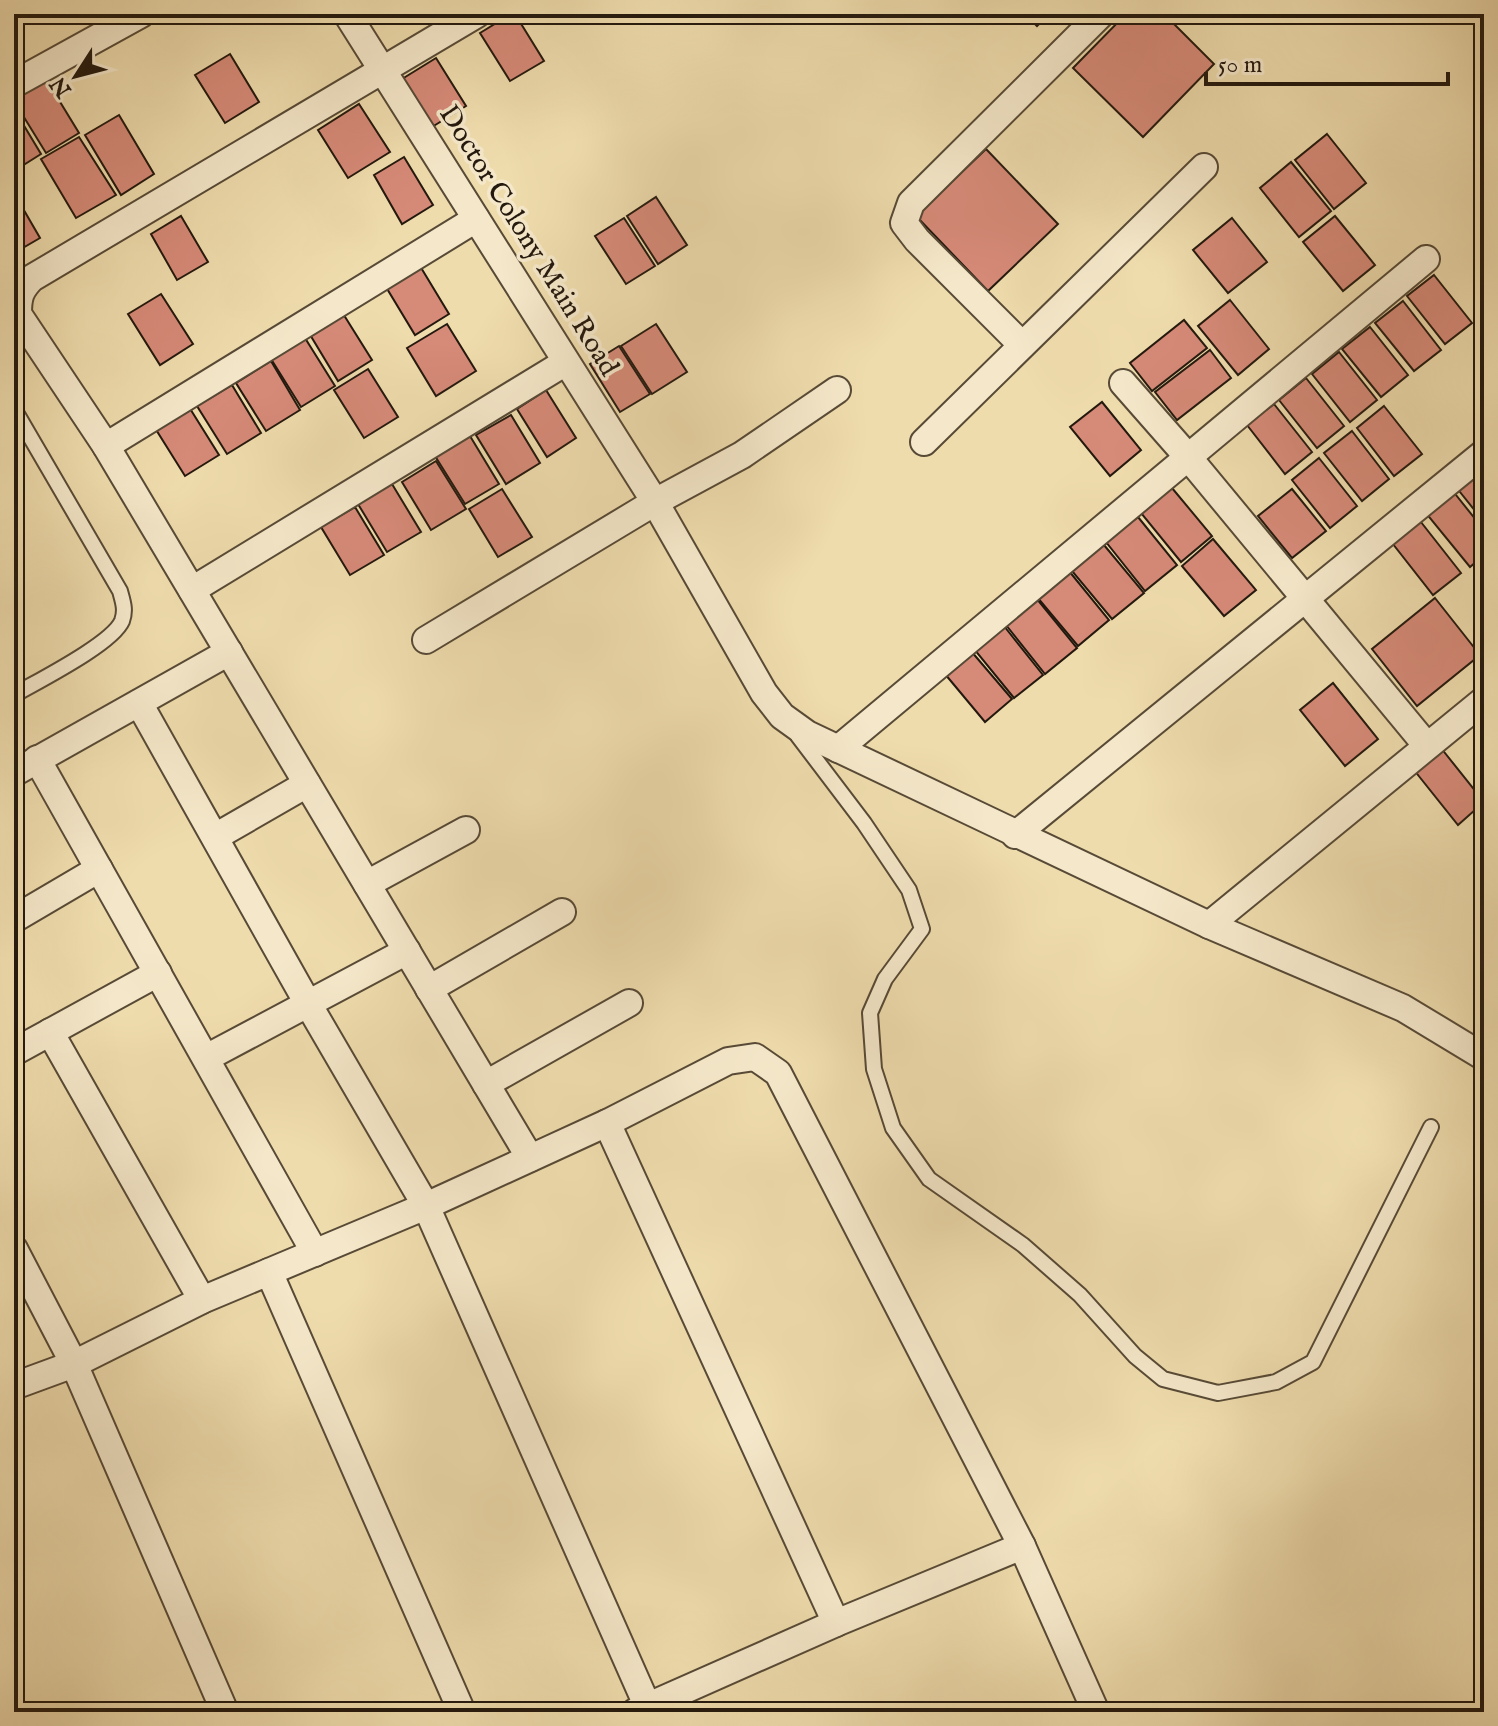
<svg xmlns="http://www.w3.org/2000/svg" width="1498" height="1726" font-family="'IM FELL English',serif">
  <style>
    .building { fill: #d68a78; stroke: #24190e; stroke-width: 2 }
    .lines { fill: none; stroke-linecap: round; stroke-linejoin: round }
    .lane-casing { stroke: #574a36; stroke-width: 18 }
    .street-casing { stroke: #574a36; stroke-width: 30 }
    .lane { stroke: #f5e8ca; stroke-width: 14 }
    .street { stroke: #f5e8ca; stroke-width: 26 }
    .labels { text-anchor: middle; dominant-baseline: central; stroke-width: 7; stroke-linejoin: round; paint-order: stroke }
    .street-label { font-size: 28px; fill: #24190e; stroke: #f5e8ca }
  </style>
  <rect width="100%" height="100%" fill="#efdcad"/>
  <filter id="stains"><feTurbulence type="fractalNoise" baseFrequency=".0025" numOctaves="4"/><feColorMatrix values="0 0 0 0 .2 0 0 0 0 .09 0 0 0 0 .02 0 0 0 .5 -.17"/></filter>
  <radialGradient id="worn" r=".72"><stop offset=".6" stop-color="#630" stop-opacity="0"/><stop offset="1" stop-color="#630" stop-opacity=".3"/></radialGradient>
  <g class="building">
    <path d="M511,14H515L544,61L510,81L480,33Z"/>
    <path d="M1025,14H1049L1037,26Z"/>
    <path d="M1126,14H1164L1214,64L1143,137L1073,68Z"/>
    <path d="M230,54L259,102L225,123L195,75Z"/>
    <path d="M436,58L466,106L432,127L402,79Z"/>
    <path d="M43,74L79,133L46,153L14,101V91Z"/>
    <path d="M359,104L390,152L348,178L318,130Z"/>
    <path d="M14,109L41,154L14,171Z"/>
    <path d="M119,115L154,174L121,195L85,135Z"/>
    <path d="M1327,134L1366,183L1334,209L1295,160Z"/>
    <path d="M79,137L116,195L76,218L41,159Z"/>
    <path d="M986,149L1058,224L988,291L916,216Z"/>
    <path d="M404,157L433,205L402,224L374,175Z"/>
    <path d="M1291,162L1331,211L1299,237L1260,188Z"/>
    <path d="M14,193L40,238L14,253Z"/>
    <path d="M656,197L687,245L658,264L627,216Z"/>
    <path d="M181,216L208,262L177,280L151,234Z"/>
    <path d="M1335,216L1375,265L1343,291L1303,242Z"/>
    <path d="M624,218L655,266L626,284L595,236Z"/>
    <path d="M1232,218L1267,262L1228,293L1193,250Z"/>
    <path d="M420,266L449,314L415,335L386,287Z"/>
    <path d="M1434,275L1472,323L1445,344L1407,296Z"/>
    <path d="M161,294L193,344L160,365L128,314Z"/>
    <path d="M1230,300L1269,349L1238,375L1198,326Z"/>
    <path d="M1403,301L1441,350L1414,371L1375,323Z"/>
    <path d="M342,312L372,360L338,381L309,333Z"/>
    <path d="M1184,320L1207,348L1152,391L1130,363Z"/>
    <path d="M447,324L476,371L436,396L407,348Z"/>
    <path d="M656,324L687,372L652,394L621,346Z"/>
    <path d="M1370,327L1408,375L1381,397L1342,349Z"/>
    <path d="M305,338L335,386L301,407L271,359Z"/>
    <path d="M619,346L650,394L620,412L590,364Z"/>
    <path d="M1210,350L1231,378L1177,420L1155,392Z"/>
    <path d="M1339,352L1377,400L1350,422L1312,374Z"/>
    <path d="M271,361L300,410L266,431L236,383Z"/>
    <path d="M368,369L398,417L364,438L334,390Z"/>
    <path d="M1306,378L1344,426L1317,448L1279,400Z"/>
    <path d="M232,385L261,433L227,454L197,406Z"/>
    <path d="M546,390L576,438L547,457L517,409Z"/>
    <path d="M1102,402L1141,450L1110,476L1070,427Z"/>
    <path d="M1274,404L1312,452L1285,474L1247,425Z"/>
    <path d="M1384,406L1422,454L1394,476L1357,428Z"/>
    <path d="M189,407L219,455L185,476L155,428Z"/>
    <path d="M511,415L540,463L506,484L476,435Z"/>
    <path d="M1352,431L1389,479L1362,501L1324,453Z"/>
    <path d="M470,436L499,484L465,504L435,456Z"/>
    <path d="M1319,458L1357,506L1330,528L1292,480Z"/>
    <path d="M436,461L466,509L431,530L402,482Z"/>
    <path d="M1484,465V522L1456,487Z"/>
    <path d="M392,484L421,532L387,552L358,504Z"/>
    <path d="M1172,488L1212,536L1181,562L1141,513Z"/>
    <path d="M502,489L532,537L498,557L469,509Z"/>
    <path d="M1292,489L1326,531L1292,558L1258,516Z"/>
    <path d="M1452,490L1484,530V555L1470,567L1425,512Z"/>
    <path d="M355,507L384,555L350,575L321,527Z"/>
    <path d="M1138,517L1177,565L1145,591L1106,542Z"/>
    <path d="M1417,517L1461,573L1433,595L1389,539Z"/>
    <path d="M1213,539L1256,590L1224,616L1182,566Z"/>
    <path d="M1104,545L1144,593L1112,619L1072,571Z"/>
    <path d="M1069,571L1109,620L1078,646L1037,597Z"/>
    <path d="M1435,598L1480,655L1417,706L1372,649Z"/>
    <path d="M1037,599L1077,648L1045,674L1006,625Z"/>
    <path d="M1004,626L1043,675L1014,698L974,649Z"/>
    <path d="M971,651L1012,699L985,722L945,674Z"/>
    <path d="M1333,683L1378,739L1345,766L1300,710Z"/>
    <path d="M1441,748L1484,802L1458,825L1414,770Z"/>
  </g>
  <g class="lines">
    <g class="lane-casing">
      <g id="lane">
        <path d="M14,409L120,591C123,602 126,610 122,621C112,644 38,681 14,695"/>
        <path d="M798,736L864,823L909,890L922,929L885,979L870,1013L874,1069L893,1128L929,1179L1023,1245L1080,1295L1135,1356L1163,1379L1218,1393L1276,1382L1313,1362L1431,1127"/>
      </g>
    </g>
    <g class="street-casing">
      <g id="street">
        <path d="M347,14L655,502L764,693L782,716L807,734L1209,925L1403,1008L1484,1057"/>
        <path d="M477,14L32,278C20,290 18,297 18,314L106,446L530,1158"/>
        <path d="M14,84L141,14"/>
        <path d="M1022,345L917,240L904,223L911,203L1101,14"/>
        <path d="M1123,383L1188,457L1427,746"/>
        <path d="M924,442L1204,167"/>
        <path d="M106,446L476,219"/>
        <path d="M192,590L566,362"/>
        <path d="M426,640L655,502L742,455L837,390"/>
        <path d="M139,703L307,1002L426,1206L650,1712"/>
        <path d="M838,749L1426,259"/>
        <path d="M37,759L315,1253"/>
        <path d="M14,773L229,652"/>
        <path d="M1015,835L1484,453"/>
        <path d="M215,837L307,784"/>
        <path d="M367,884L466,830"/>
        <path d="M14,919L99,869"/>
        <path d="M1209,925L1484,700"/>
        <path d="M429,989L562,912"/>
        <path d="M50,1032L202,1300"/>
        <path d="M14,1052L158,973"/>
        <path d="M206,1058L407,951"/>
        <path d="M486,1084L629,1003"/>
        <path d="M607,1123L836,1623"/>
        <path d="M14,1249L74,1364L225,1712"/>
        <path d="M269,1272L462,1712"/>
        <path d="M14,1386L74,1364L202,1300L426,1206L607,1123L728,1061L755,1057L778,1073L1022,1546L1096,1712"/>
        <path d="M635,1712L836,1623L1022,1546"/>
      </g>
    </g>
    <use href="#lane" class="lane"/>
    <use href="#street" class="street"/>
  </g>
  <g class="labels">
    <g class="street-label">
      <text transform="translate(528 241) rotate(58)">Doctor Colony Main Road</text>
    </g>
  </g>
  <rect width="1498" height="1726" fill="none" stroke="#efdcad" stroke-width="48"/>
  <rect x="16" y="16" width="1466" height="1694" fill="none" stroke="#24190e" stroke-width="4"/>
  <rect x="24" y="24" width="1450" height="1678" fill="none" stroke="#24190e" stroke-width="2"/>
  <g transform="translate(76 76) rotate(234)" stroke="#f5e8ca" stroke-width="6" paint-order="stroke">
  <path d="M0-6L14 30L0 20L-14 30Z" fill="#24190e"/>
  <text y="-12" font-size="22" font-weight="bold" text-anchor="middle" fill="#24190e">N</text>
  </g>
  <path d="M1206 72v12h242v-12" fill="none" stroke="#24190e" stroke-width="4"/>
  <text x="1218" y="72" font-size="24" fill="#24190e" stroke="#f5e8ca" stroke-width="6" paint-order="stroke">50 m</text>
  <rect width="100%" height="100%" filter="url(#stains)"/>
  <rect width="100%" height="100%" fill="url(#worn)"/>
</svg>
